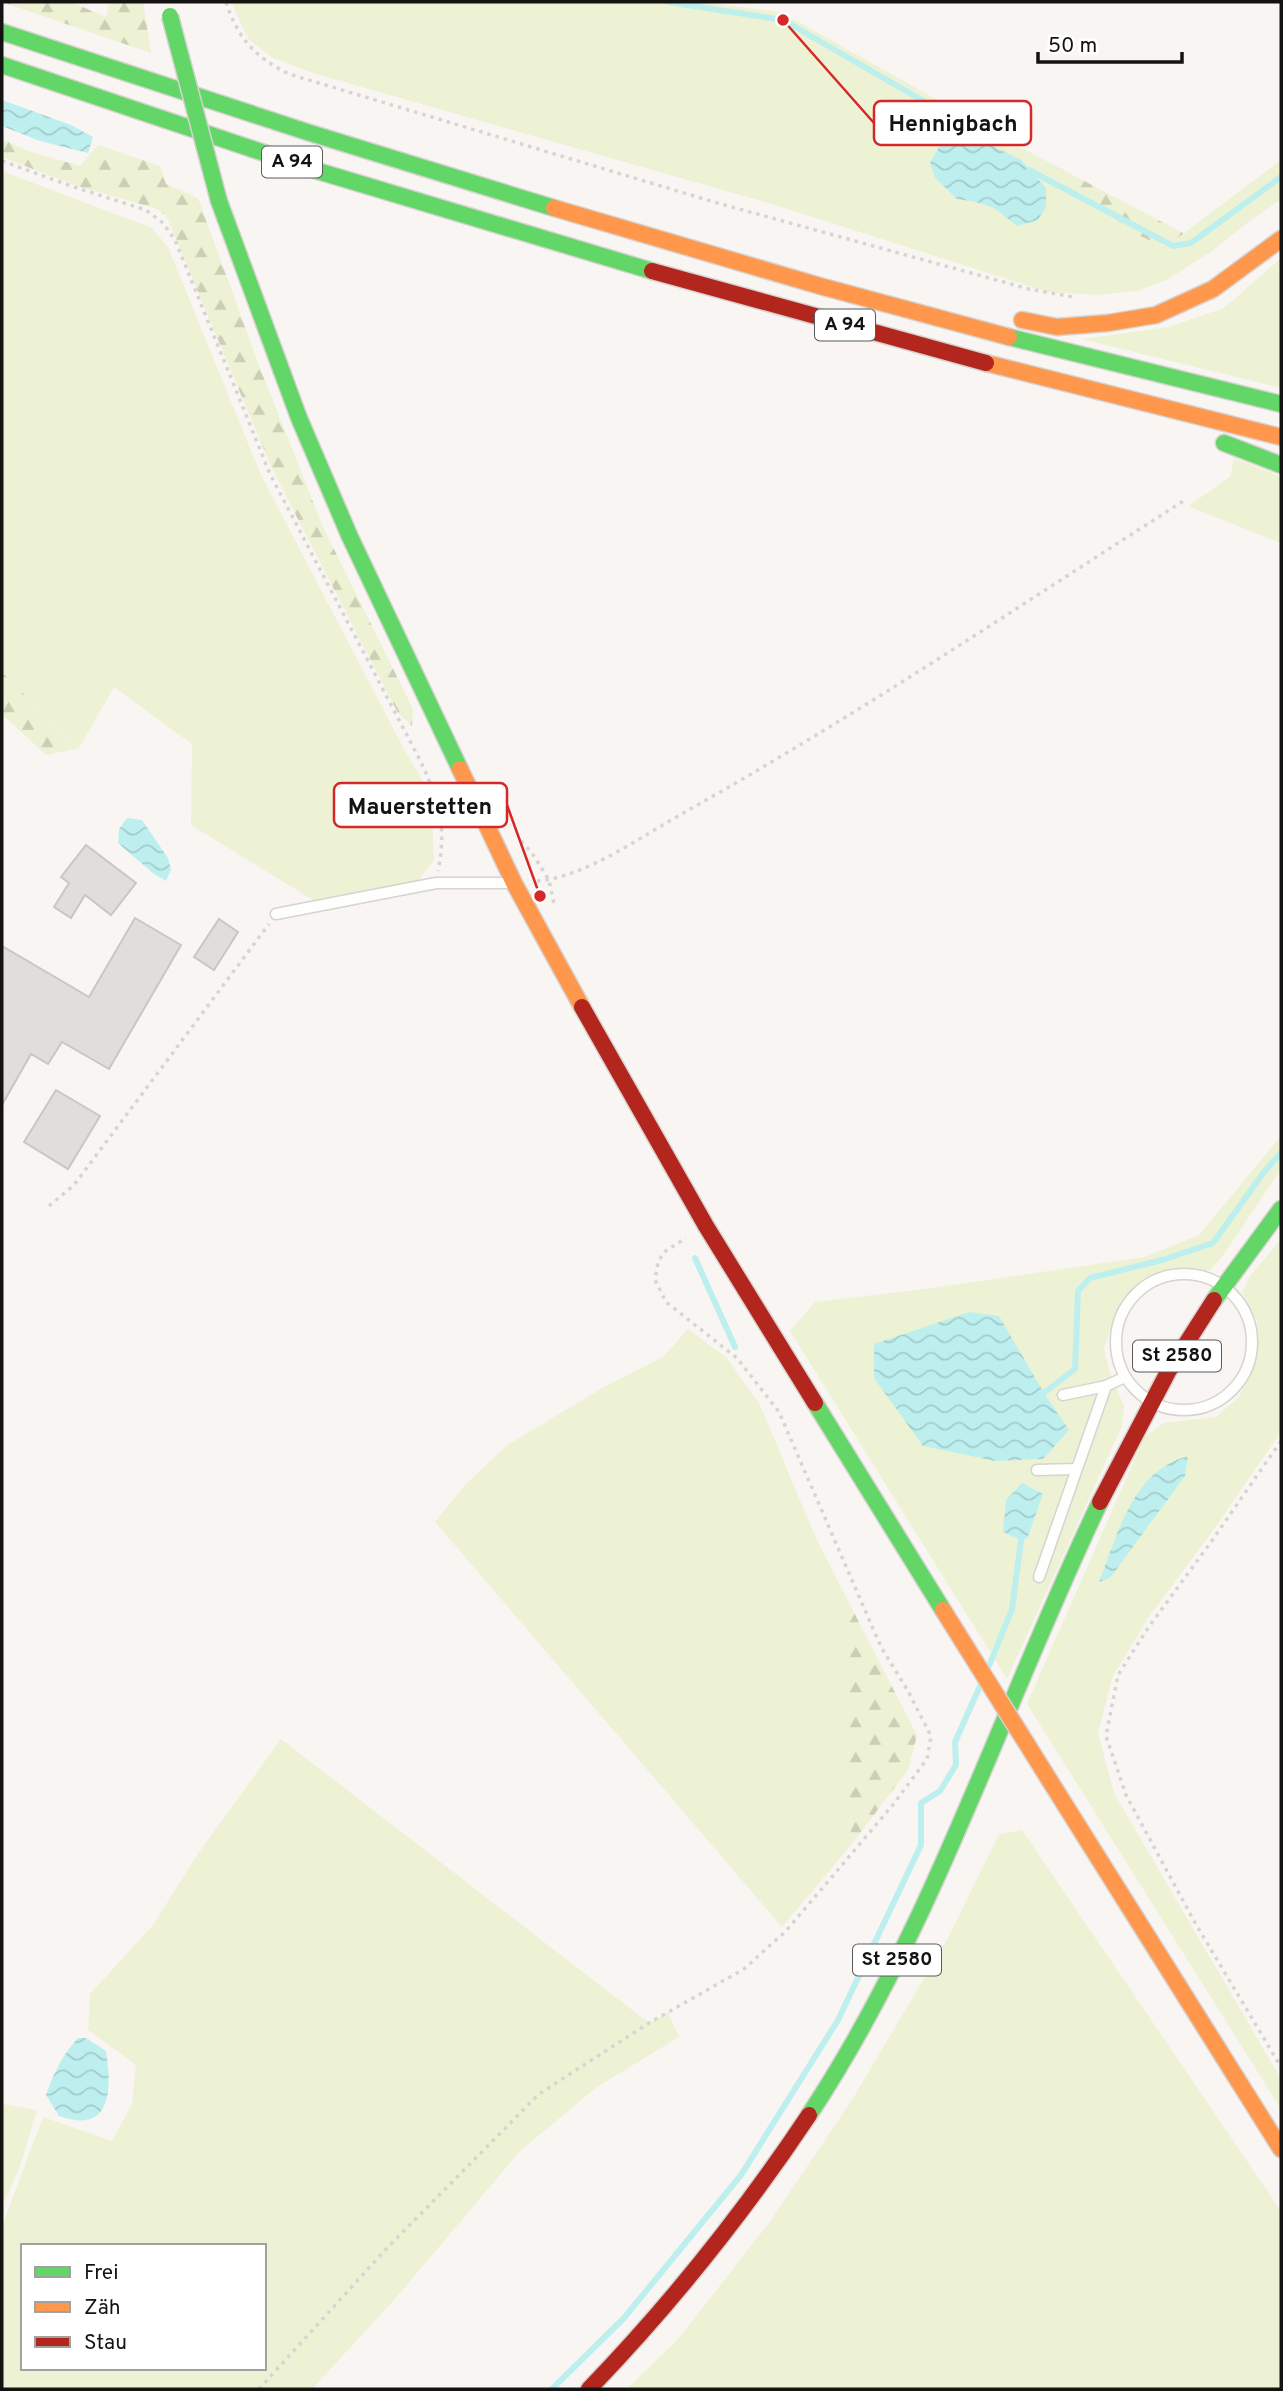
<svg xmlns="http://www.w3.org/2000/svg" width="1283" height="2391" font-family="Overpass,sans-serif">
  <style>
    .grass { fill: #edf2d4; fill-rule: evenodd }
    .forest { fill: url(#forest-firs) }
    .water { fill: url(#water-waves) }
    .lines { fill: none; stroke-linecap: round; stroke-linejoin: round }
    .stream { stroke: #beefef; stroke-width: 6 }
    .building { fill: #e0ddda; stroke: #c9c6c3; stroke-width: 2 }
    .lane-casing { stroke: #d6d3d0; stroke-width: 13 }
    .fast-casing { stroke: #d6d3d0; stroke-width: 19 }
    .slow-casing { stroke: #d6d3d0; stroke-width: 19 }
    .jam-casing { stroke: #d6d3d0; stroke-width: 19 }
    .path { stroke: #d6d5d3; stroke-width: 3.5; stroke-dasharray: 3.5 5; stroke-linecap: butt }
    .lane { stroke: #fefefd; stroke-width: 10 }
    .fast { stroke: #63d668; stroke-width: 16 }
    .slow { stroke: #ff974d; stroke-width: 16 }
    .jam { stroke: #b3261e; stroke-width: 16 }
    .fast-bridge-casing { stroke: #d6d3d0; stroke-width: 19; stroke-linecap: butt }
    .slow-bridge-casing { stroke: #d6d3d0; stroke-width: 19; stroke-linecap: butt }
    .fast-bridge { stroke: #63d668; stroke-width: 16 }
    .slow-bridge { stroke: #ff974d; stroke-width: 16 }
    .labels { text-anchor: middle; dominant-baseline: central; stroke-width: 5; stroke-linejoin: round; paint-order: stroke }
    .shield { fill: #fff; stroke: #5b5a58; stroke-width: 2 }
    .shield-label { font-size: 19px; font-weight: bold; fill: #151311 }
    .leader { fill: none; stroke: #d62828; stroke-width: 2.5 }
    .callout-dot { fill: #d62828; stroke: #fff; stroke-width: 2.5 }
    .callout { fill: #fff; stroke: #d62828; stroke-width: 2.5 }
    .callout-label { font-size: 23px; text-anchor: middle; font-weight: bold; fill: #151311 }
  </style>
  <defs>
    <pattern id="forest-firs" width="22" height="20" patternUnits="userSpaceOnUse" patternTransform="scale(1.75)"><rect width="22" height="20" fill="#edf2d4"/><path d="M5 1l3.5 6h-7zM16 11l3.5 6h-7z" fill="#cacfb5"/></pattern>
    <pattern id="water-waves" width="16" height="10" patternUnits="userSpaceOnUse" patternTransform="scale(1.75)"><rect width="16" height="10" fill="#beefef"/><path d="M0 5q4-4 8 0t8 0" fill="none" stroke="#a2cccc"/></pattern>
  </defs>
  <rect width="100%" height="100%" fill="#f9f5f2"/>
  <g class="grass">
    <path d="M231,2H700L781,12L1033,154L1076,203L1164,248L1281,160V199L1243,226L1212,251L1168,279L1137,291L1097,295L1048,292L775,205L313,73L271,57L248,39Z"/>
    <path d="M2,171L152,228L168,247L261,475L406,753L431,795L434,860L418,881L313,900L191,825L192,744L114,687L79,748L2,672Z"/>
    <path d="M1281,258V388L1082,339L1169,327L1224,308Z"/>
    <path d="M1234,458L1281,477V543L1188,506L1230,477Z"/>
    <path d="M1281,1136V1169L1224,1254L1210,1270L1177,1272L1146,1280L1121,1300L1104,1348L1110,1373L1124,1406L1122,1426L1007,1679L790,1331L815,1302L932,1288L1145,1257L1199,1235Z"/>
    <path d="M1281,1239V1432L1212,1532L1149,1617L1113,1676L1098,1733L1114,1793L1281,2079V2109L1027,1704L1144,1438L1163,1423L1216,1417L1239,1397L1256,1362L1257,1321L1242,1292L1250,1276Z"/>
    <path d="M688,1329L727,1358L760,1405L815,1536L845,1595L851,1845L782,1927L435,1522L465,1485L506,1446L604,1387L663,1357Z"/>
    <path d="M281,1739L649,2023L668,2012L679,2037L597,2087L521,2150L394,2300L312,2389H2V2226L43,2117L112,2141L132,2104L136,2065L88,2030L90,1994L153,1925L197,1855ZM23,2246H264V2368H23Z"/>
    <path d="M1022,1830L1281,2211V2389H627L678,2339L769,2223L852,2100L949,1936L999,1834Z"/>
    <path d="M2,2104L37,2110L19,2169L2,2206Z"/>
  </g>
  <g class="forest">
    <path d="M2,2H71L106,17L109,2H143L151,53Z"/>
    <path d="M2,139L28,151L80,166L98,145L160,166L166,184L198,198L260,368L323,527L413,709L412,726L398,713L272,469L166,215L154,208L77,186L2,157Z"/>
    <path d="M1033,154L1183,233V234L1164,248L1076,203Z"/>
    <path d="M2,672L78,748H79L46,755L2,714Z"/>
    <path d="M845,1595L917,1735L908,1770L851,1845Z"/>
  </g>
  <g class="water">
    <path d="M2,100L71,125L93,137L88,153L40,141L2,126Z"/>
    <path d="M957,134L971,135L1021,160L1046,188V207L1038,220L1017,226L994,208L976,202L957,199L935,178L930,162L940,146Z"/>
    <path d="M127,818L142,820L168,858L171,870L166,881L154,874L118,843L119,829Z"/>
    <path d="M969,1312L999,1316L1044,1393L1069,1430L1043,1459L995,1461L923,1446L874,1378V1344Z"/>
    <path d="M1188,1456L1185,1476L1110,1578L1099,1582C1117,1535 1133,1470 1188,1456Z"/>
    <path d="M1022,1483L1043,1494L1027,1539L1021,1540L1003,1532L1006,1500Z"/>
    <path d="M78,2038H86L106,2051C112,2089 112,2135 59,2116L46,2095C53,2074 63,2054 78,2038Z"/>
  </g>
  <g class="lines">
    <g class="stream">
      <path d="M668,2L783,20L946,114L957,134"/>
      <path d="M1029,170L1173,246L1191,243L1281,177"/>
      <path d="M695,1258L735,1347"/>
      <path d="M1044,1393L1075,1369L1078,1291L1090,1278L1162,1260L1213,1243L1264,1172L1281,1153"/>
      <path d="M989,1666L1012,1609L1021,1540"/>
      <path d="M552,2389L624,2318L741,2175L838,2020L921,1845V1803L940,1791L956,1765L955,1742L980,1686"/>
    </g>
  </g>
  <g class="building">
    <path d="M86,845L136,883L111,915L85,895L71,918L54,907L69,883L61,877Z"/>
    <path d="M135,918L181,945L109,1069L62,1042L48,1064L31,1054L2,1105V946L89,997Z"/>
    <path d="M219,919L238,932L214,970L194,957Z"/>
    <path d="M56,1090L100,1116L68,1169L24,1142Z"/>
  </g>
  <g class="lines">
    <g class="lane-casing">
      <g id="lane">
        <path d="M276,914L436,883H510"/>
        <circle cx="1184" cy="1342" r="68"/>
        <path d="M1063,1395L1106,1386"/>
        <path d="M1037,1470L1076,1469"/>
        <path d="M1039,1577L1106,1386L1125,1377"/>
      </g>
    </g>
    <g class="fast-casing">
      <g id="fast">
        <path d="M2,32L307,132L554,208"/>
        <path d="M2,65L321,172L652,271"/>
        <path d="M219,201L299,418L350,537L460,769"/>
        <path d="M1009,337L1281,404"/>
        <path d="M1224,443L1281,465"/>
        <path d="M1214,1300L1281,1209"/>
        <path d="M815,1403L943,1610"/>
        <path d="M809,2115C934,1926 1002,1706 1100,1502"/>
      </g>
    </g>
    <g class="slow-casing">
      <g id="slow">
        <path d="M554,208L820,286L1009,337"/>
        <path d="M1022,320L1057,327L1108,323L1156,315L1213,289L1281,239"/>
        <path d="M986,363L1281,437"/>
        <path d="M460,769L514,883L582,1007"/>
        <path d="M1050,1781L1281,2149"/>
      </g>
    </g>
    <g class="jam-casing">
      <g id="jam">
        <path d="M652,271L986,363"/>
        <path d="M582,1007L706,1226L815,1403"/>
        <path d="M1100,1502L1168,1372L1214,1300"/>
        <path d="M589,2389C671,2304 743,2214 809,2115"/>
      </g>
    </g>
    <g class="path">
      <path d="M226,2C238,39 255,57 289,74L714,202L1029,289L1073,297"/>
      <path d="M2,161L74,187L146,210L163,223L175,240L270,474L421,762C439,802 447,826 438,871"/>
      <path d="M521,841L532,853L549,880L554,904"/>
      <path d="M537,881C586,877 642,836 685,812C856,716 1019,606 1185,500"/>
      <path d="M49,1206L74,1185L269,924"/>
      <path d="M1281,1441L1211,1542L1148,1628L1118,1675L1106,1736L1126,1795L1194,1921L1281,2067"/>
      <path d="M259,2389L388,2247L539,2094L649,2023L744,1969L786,1931L892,1806L927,1759L931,1736L908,1691L881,1647L779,1412L737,1358L666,1302L655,1280L658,1262L664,1252L686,1238"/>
    </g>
    <use href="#lane" class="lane"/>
    <use href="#fast" class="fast"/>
    <use href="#slow" class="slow"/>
    <use href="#jam" class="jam"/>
    <g class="fast-bridge-casing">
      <path id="fast-bridge" d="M170,16L219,201"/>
    </g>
    <g class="slow-bridge-casing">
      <path id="slow-bridge" d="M943,1610L1050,1781"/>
    </g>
    <use href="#fast-bridge" class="fast-bridge"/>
    <use href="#slow-bridge" class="slow-bridge"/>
  </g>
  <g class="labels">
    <g class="shield">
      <rect x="262" y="146.5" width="60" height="31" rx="5"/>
      <rect x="815" y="309.5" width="60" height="31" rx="5"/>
      <rect x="1133" y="1340.5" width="88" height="31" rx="5"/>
      <rect x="853" y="1944.5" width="88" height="31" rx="5"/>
    </g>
    <g class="shield-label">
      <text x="292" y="162">A 94</text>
      <text x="845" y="325">A 94</text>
      <text x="1177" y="1356">St 2580</text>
      <text x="897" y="1960">St 2580</text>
    </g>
  </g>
  <path class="leader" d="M783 20L874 123M540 896L507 805"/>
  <g class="callout-dot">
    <circle cx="783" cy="20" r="7"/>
    <circle cx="540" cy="896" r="7"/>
  </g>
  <g class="callout">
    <rect x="874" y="101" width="157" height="44" rx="7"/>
    <rect x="334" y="783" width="173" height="44" rx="7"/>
  </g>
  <g class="callout-label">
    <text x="953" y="131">Hennigbach</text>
    <text x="420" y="814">Mauerstetten</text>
  </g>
  <rect width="1283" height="2391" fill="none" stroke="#151311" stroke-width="7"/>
  <rect x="21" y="2244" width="245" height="126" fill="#ffffff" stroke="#a1a1a0" stroke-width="2"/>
  <rect x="35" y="2267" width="35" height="10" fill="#63d668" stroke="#a1a1a0" stroke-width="2"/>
  <text x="84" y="2279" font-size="21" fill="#151311">Frei</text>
  <rect x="35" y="2302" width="35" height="10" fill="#ff974d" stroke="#a1a1a0" stroke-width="2"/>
  <text x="84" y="2314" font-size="21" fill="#151311">Zäh</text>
  <rect x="35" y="2337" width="35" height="10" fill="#b3261e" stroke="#a1a1a0" stroke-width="2"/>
  <text x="84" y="2349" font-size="21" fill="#151311">Stau</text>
  <path d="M1038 52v10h144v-10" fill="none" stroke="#151311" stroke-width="3.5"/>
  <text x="1048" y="52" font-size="21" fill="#151311" stroke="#ffffff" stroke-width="5" paint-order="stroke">50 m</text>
</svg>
